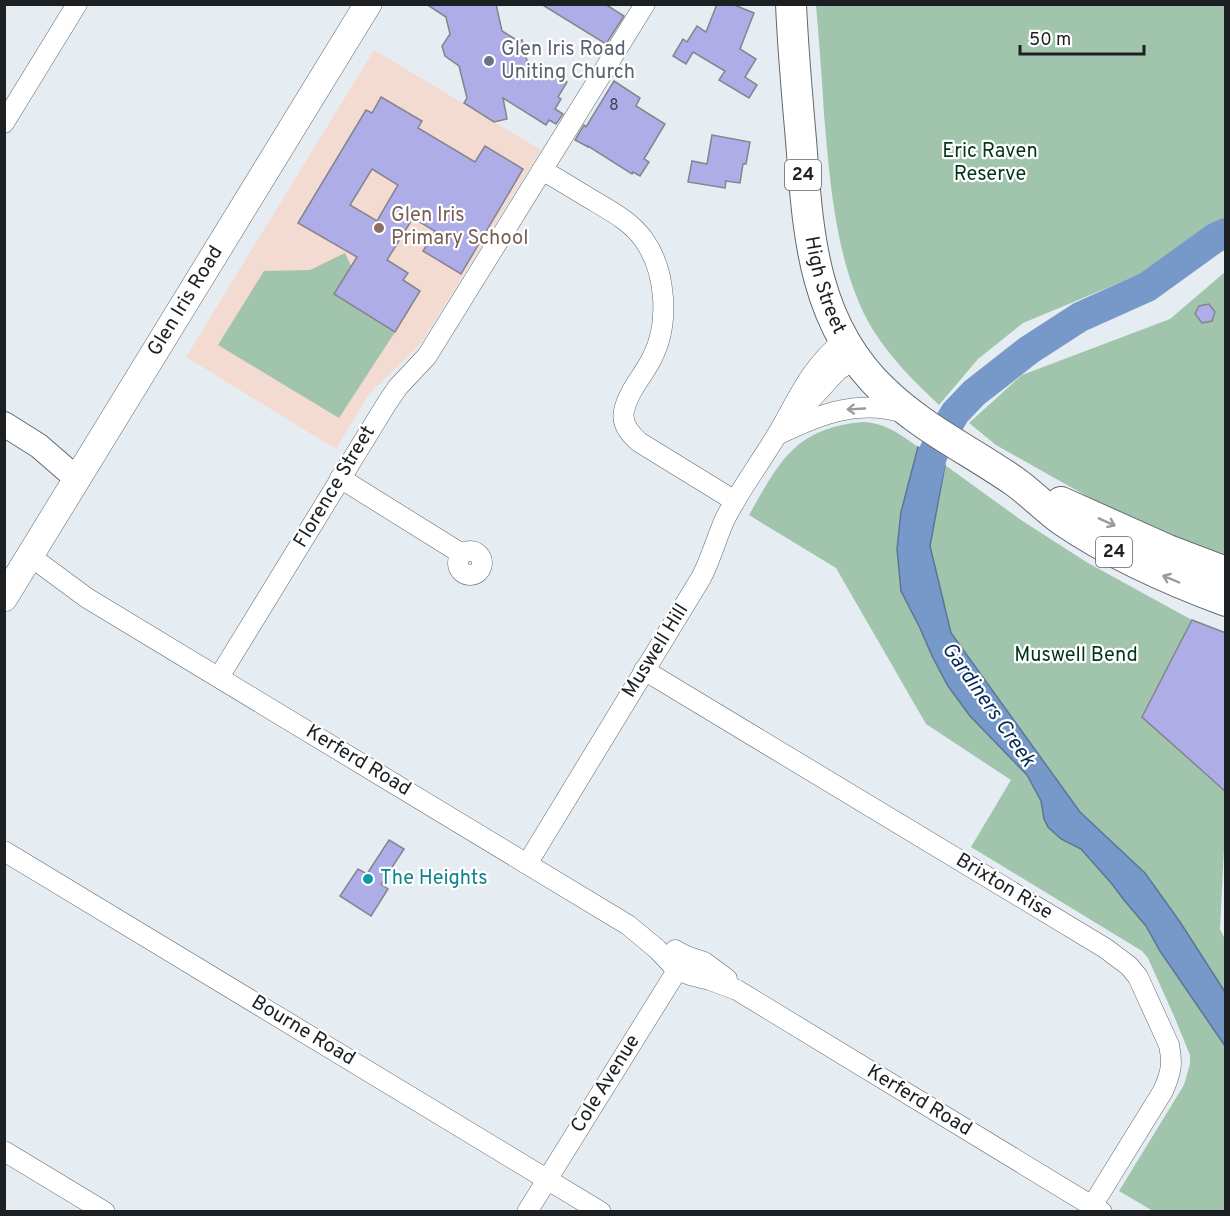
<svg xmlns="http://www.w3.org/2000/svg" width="1230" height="1216" font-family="Overpass,sans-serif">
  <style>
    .education { fill: #f3dbd1 }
    .green { fill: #a1c4ad }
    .water { fill: #7699c9; stroke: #5b7597; stroke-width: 1.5 }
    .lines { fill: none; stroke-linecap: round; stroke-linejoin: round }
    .river { stroke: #7699c9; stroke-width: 30 }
    .building { fill: #afade7; stroke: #84848c; stroke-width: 1.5; fill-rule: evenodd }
    .minor-casing { stroke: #62686e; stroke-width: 21 }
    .tertiary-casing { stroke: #62686e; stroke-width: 26 }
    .secondary-casing { stroke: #62686e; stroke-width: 28 }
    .primary-casing { stroke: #62686e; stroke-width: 32 }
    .minor { stroke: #fff; stroke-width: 20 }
    .tertiary { stroke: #fff; stroke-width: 24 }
    .secondary { stroke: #fff; stroke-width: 27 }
    .primary { stroke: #fff; stroke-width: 30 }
    .oneway { stroke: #999b9c }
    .worship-dot { fill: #6b7280; stroke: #fff; stroke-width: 2 }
    .education-dot { fill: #8d6e63; stroke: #fff; stroke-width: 2 }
    .culture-dot { fill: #0f9aa8; stroke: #fff; stroke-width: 2 }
    .labels { text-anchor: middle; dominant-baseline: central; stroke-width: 4.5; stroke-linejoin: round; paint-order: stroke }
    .number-label { font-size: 16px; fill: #424353 }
    .shield { fill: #fff; stroke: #616364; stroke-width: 1.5 }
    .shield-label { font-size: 18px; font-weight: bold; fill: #1d2022 }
    .worship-label { font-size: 20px; fill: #5b616d; stroke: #fff; text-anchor: start }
    .park-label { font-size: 20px; fill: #04351c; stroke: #fff }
    .education-label { font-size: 20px; fill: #785e54; stroke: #fff; text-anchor: start }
    .street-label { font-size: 20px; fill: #1d2022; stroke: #fff }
    .culture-label { font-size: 20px; fill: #0d838f; stroke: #fff; text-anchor: start }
    .water-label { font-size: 21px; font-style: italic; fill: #072b57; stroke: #fff }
  </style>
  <rect width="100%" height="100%" fill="#e5ecf2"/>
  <path class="education" d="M374,50L541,150L421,343L369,394L336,449L186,357Z"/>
  <g class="green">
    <path d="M816,5H1225V218L1143,273L1023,323L978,359L939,405C913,380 892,360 873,330C836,269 830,183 824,114C822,77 819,41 816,5Z"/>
    <path d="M345,253L351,266L334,294L395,332L339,418L218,345L264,271L310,270Z"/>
    <path d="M1225,272V560L1147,530L996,445L969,423L1022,375L1170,319Z"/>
    <path d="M862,422C886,423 900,434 918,447L901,512L897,549L919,626L933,658L948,686L970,716L1027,775L1041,801L1044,818L1061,839L1081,849L1112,884L1124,900L1146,926L1160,951L1225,1046V1211H1153L1119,1191L1184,1085L1190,1064V1055L1174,1016L1148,958L1142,951L971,847L1011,780L926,724L836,568L749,515C780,461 794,429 862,422Z"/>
    <path d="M945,465L1021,520L1088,563L1192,620L1142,717L1225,792L1226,844L1224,848L1220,929L1225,939V992L1180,922L1145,873L1080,812L951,633L930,546Z"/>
  </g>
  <path class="water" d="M918,447L945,465L930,546L951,633L1080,812L1145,873L1180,922L1225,992V1046L1160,951L1146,926L1124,900L1112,884L1081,849L1061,839L1048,827L1044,819L1041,801L1027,775L970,716L948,686L933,658L919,626L901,591L897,549L901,512Z"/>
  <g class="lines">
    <path class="river" d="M923,496L932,456L941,437L955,413L974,393L1029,350L1080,317L1147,287L1215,238L1226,233"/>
  </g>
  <g class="building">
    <path d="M426,4H496L502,31L518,41L522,40L529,69L539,67L552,69L558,73L567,82L558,97L561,99L555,109L563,114L556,124L549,120L546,125L503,98L507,119L494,122L464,103L467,98L459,66L445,56L442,46L450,34L446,17Z"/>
    <path d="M541,4H605L624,16L606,44Z"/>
    <path d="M717,4H732L754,13L740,49L756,59L745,77L757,85L749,98L719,80L725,71L693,52L686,64L673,56L683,39L687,42L697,26L706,32Z"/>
    <path d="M614,81L640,98L636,106L665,124L644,159L649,162L640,176L633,172L632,174L588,146V147L575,140L584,125L586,127Z"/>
    <path d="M381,97L422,121L418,128L475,162L485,146L523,169L461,274L423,251L435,231L413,218L387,260L408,273L403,280L420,291L395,332L334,294L357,257L298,223L366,110L372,113ZM372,169L398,185L377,221L350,205Z"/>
    <path d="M712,135L750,142L746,164H743L740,183L726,181L725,188L688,182L692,161L707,164Z"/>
    <path d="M1209,304L1215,312L1212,321L1202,323L1195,314L1199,306Z"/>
    <path d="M1192,620L1226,633V792L1142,717Z"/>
    <path d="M389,840L404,849L381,884L388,889L371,916L340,896L358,869L367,874Z"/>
  </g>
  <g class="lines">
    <g class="minor-casing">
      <g id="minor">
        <path d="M4,123L77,4"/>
        <path d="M542,170C558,179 574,189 589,198C609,210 631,221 644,240C666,271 670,324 652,358C644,375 628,391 624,411C621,424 630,434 639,442L735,501"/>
        <path d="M794,418L838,370L856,359"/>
        <path d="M777,435C820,414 859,398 907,414"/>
        <path d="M340,478L462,554"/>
        <circle cx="470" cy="563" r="12"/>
        <path d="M30,556L87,598L628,925L657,949L674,967L682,972L690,975L710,980L737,990L1102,1212"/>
        <path d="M644,670L1105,948L1129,966L1138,977L1169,1045C1173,1064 1171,1073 1163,1091L1092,1206"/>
        <path d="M219,677L387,403L398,387L427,356L645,4"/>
        <path d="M4,851L601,1212"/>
        <path d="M527,864L701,578C711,559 716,539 725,519C740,489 761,462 778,433C799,397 810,368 844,340"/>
        <path d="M675,950L686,956L704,962L727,979"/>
        <path d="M4,1151L105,1212"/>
        <path d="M527,1212L686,956"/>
      </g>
    </g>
    <g class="tertiary-casing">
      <path id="tertiary" d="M4,424L39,446L77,479"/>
    </g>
    <g class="secondary-casing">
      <g id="secondary">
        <path id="s1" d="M4,598L368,4"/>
      </g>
    </g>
    <g class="primary-casing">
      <g id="primary">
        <path id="s2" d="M791,4C793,50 797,95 801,140C808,232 812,323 884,391C922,428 971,451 1014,481C1031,493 1046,509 1063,521C1113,555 1169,580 1226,601"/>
        <path d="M1061,502L1168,550L1226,572"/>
      </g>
    </g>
    <use href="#minor" class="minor"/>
    <use href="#tertiary" class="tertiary"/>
    <use href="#secondary" class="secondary"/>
    <use href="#primary" class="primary"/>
  </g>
  <defs><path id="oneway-shaft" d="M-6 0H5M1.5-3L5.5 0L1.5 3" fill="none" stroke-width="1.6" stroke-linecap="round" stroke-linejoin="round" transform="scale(1.5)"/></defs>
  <g class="oneway">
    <use href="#oneway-shaft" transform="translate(856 409) rotate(177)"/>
    <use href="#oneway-shaft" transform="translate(1107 522) rotate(24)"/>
    <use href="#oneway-shaft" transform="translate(1171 579) rotate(-157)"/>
  </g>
  <circle class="worship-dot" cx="489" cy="61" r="6"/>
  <circle class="education-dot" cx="379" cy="228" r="6"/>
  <circle class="culture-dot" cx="368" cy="879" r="6"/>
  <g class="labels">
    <g class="number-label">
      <text x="614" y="106">8</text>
    </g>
    <g class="shield">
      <rect x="785" y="160" width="36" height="30" rx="4.5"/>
      <rect x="1096" y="537" width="36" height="30" rx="4.5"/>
    </g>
    <g class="shield-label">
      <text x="803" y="175">24</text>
      <text x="1114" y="552">24</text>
    </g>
    <g class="worship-label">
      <text x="501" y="50">Glen Iris Road<tspan x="501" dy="23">Uniting Church</tspan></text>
    </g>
    <g class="park-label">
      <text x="990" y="152">Eric Raven<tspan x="990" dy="23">Reserve</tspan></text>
      <text x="1076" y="656">Muswell Bend</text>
    </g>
    <g class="education-label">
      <text x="391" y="216">Glen Iris<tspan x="391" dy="23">Primary School</tspan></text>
    </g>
    <g class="street-label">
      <text stroke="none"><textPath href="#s2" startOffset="284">High Street</textPath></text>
      <text stroke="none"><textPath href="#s1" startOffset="348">Glen Iris Road</textPath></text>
      <text transform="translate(335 487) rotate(-59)">Florence Street</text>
      <text transform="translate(656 651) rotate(-58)">Muswell Hill</text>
      <text transform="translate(358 761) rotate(31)">Kerferd Road</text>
      <text transform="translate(1004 887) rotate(31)">Brixton Rise</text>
      <text transform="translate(303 1031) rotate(31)">Bourne Road</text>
      <text transform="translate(606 1084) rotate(-58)">Cole Avenue</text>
      <text transform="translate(919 1101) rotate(31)">Kerferd Road</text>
    </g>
    <g class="culture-label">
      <text x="380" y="879">The Heights</text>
    </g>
    <g class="water-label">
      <text transform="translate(988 705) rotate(55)">Gardiners Creek</text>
    </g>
  </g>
  <rect width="1230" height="1216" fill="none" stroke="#1d2022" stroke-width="12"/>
  <path d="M1020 45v9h124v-9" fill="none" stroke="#1d2022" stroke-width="3"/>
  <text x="1029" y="45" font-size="18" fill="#1d2022" stroke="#ffffff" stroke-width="4.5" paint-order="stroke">50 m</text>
</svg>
